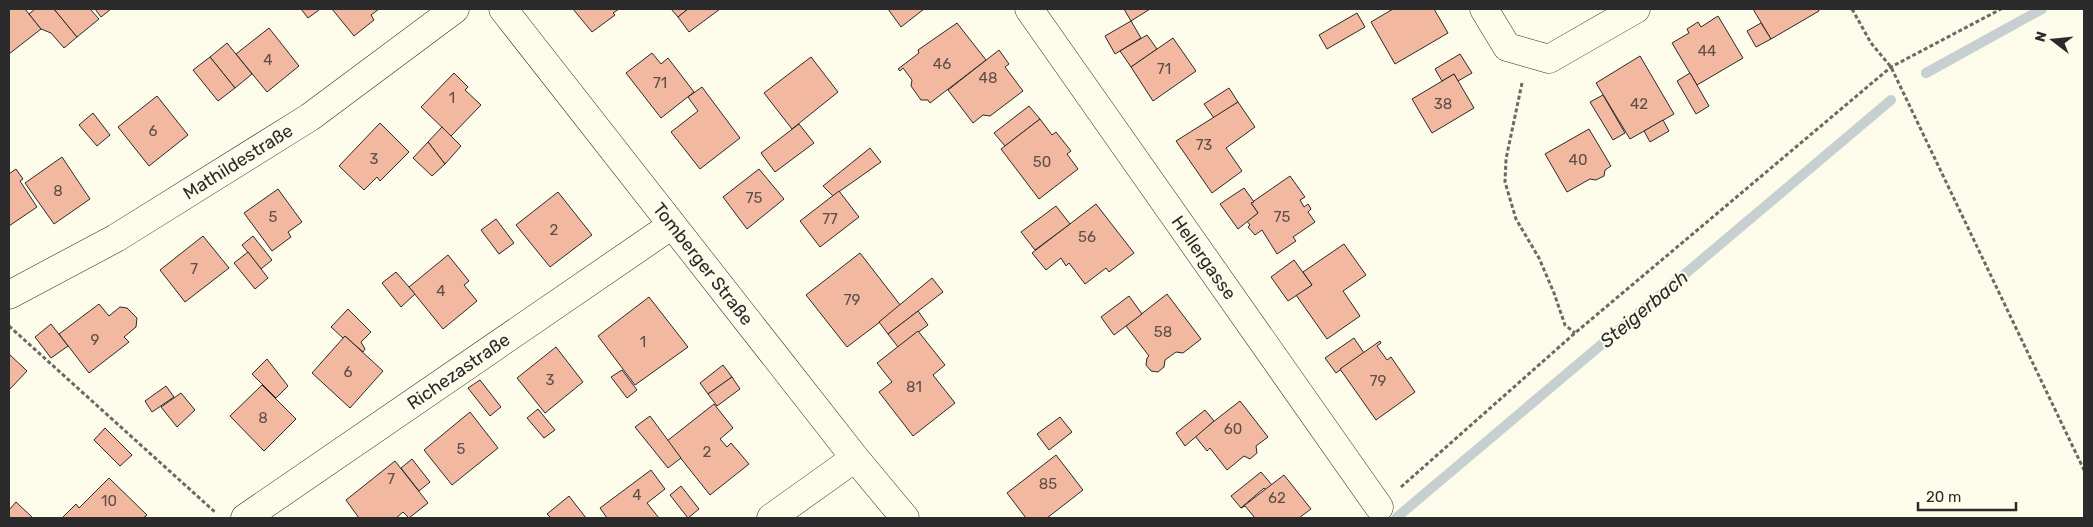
<svg xmlns="http://www.w3.org/2000/svg" width="2093" height="527" font-family="Rubik,sans-serif">
  <style>
    .lines { fill: none; stroke-linecap: round; stroke-linejoin: round }
    .stream { stroke: #c7d0d0; stroke-width: 10 }
    .building { fill: #f2b8a0; stroke: #2b2b2b }
    .minor-casing { stroke: #2b2b2b; stroke-width: 29 }
    .path { stroke: #6a6964; stroke-width: 3; stroke-dasharray: 4 2.5; stroke-linecap: butt }
    .minor { stroke: #fdfbea; stroke-width: 28 }
    .labels { text-anchor: middle; dominant-baseline: central; stroke-width: 4; stroke-linejoin: round; paint-order: stroke }
    .number-label { font-size: 15px; fill: #5d4e48 }
    .street-label { font-size: 18px; fill: #2b2b2b; stroke: #fdfbea }
    .water-label { font-size: 19px; font-style: italic; fill: #2b2b2b; stroke: #fdfbea }
  </style>
  <rect width="100%" height="100%" fill="#fdfbea"/>
  <g class="lines">
    <g class="stream">
      <path d="M1926,73L2042,9"/>
      <path d="M1396,518L1891,100"/>
    </g>
  </g>
  <g class="building">
    <path d="M9,9H25L41,29L9,54Z"/>
    <path d="M35,9H54L77,37L64,48L51,33L41,29L29,14Z"/>
    <path d="M54,9H90L99,19L77,37Z"/>
    <path d="M95,9H111L101,17Z"/>
    <path d="M301,9H318L319,10L308,18Z"/>
    <path d="M332,9H379L371,15L374,20L354,36Z"/>
    <path d="M573,9H619L613,13L615,15L592,32Z"/>
    <path d="M671,9H688L678,17Z"/>
    <path d="M688,9H720L689,32L678,17Z"/>
    <path d="M888,9H924L901,27Z"/>
    <path d="M1124,9H1150L1131,21Z"/>
    <path d="M1393,9H1434L1448,33L1395,64L1371,22Z"/>
    <path d="M1753,9H1818L1819,11L1771,39Z"/>
    <path d="M1357,13L1365,27L1327,49L1319,35Z"/>
    <path d="M1718,16L1743,58L1697,85L1672,43L1689,33L1687,29L1698,22L1701,27Z"/>
    <path d="M1131,21L1141,38L1115,54L1105,36Z"/>
    <path d="M957,23L986,60L930,103L928,100H921L911,86L912,80L903,68L900,71L898,69L919,53L918,50Z"/>
    <path d="M1761,23L1771,39L1756,47L1747,31Z"/>
    <path d="M269,28L299,66L267,92L236,54Z"/>
    <path d="M1147,35L1157,49L1131,67L1120,51Z"/>
    <path d="M1173,38L1196,71L1153,101L1131,67Z"/>
    <path d="M227,43L252,74L235,88L210,57Z"/>
    <path d="M999,50L1009,64L1005,67L1023,91L990,116L983,115L973,123L948,90Z"/>
    <path d="M652,53L661,64L668,58L694,92L661,118L626,73Z"/>
    <path d="M1460,54L1472,73L1458,81L1454,74L1442,81L1435,69Z"/>
    <path d="M1640,56L1674,114L1630,139L1596,83Z"/>
    <path d="M210,57L235,88L218,101L193,70Z"/>
    <path d="M811,57L838,92L792,129L764,93Z"/>
    <path d="M454,73L468,87L465,90L481,105L451,136L421,107Z"/>
    <path d="M1690,73L1709,106L1696,114L1677,81Z"/>
    <path d="M1454,74L1474,108L1432,133L1412,99Z"/>
    <path d="M702,87L740,138L700,169L671,132L698,111L688,97Z"/>
    <path d="M1229,88L1238,102L1214,118L1204,104Z"/>
    <path d="M1603,95L1625,133L1613,140L1590,102Z"/>
    <path d="M157,96L188,135L149,166L118,127Z"/>
    <path d="M1238,102L1255,127L1226,148L1242,171L1212,193L1176,141Z"/>
    <path d="M1029,106L1040,119L1005,146L994,133Z"/>
    <path d="M93,113L110,135L97,146L79,125Z"/>
    <path d="M1040,119L1052,135L1056,132L1071,151L1067,154L1078,169L1039,199L1001,149Z"/>
    <path d="M1663,120L1669,131L1650,142L1644,131Z"/>
    <path d="M380,123L409,152L380,181L377,177L364,190L339,166Z"/>
    <path d="M799,124L814,143L775,172L761,153Z"/>
    <path d="M442,127L461,146L445,164L428,142Z"/>
    <path d="M1589,129L1611,166L1605,170L1604,176L1596,180L1590,179L1567,192L1545,154Z"/>
    <path d="M428,142L445,164L432,176L413,158Z"/>
    <path d="M870,148L881,162L833,196L823,186Z"/>
    <path d="M62,157L90,199L54,224L25,183Z"/>
    <path d="M16,169L23,179L20,181L37,207L9,226V174Z"/>
    <path d="M759,169L784,199L747,229L723,197Z"/>
    <path d="M1290,176L1305,197L1300,200L1304,207L1308,204L1311,209L1308,212L1315,222L1293,237L1296,241L1277,254L1262,230L1255,235L1248,227L1250,225L1247,221L1258,213L1251,203Z"/>
    <path d="M1244,188L1254,202L1251,203L1258,213L1238,229L1220,204Z"/>
    <path d="M278,189L302,222L288,232L291,237L272,251L244,213Z"/>
    <path d="M839,191L859,217L820,247L800,221Z"/>
    <path d="M558,192L592,235L550,267L516,225Z"/>
    <path d="M1096,204L1134,253L1109,272L1106,268L1085,284L1069,263L1066,266L1061,258L1046,270L1032,253Z"/>
    <path d="M1056,206L1070,224L1035,250L1021,232Z"/>
    <path d="M496,219L514,243L499,254L481,230Z"/>
    <path d="M203,236L229,268L185,302L160,270Z"/>
    <path d="M253,236L272,260L261,269L242,245Z"/>
    <path d="M1344,244L1366,275L1343,291L1360,316L1327,339L1296,295L1312,285L1303,272Z"/>
    <path d="M248,252L268,278L255,289L234,263Z"/>
    <path d="M860,253L901,306L847,347L806,295Z"/>
    <path d="M448,255L469,281L464,285L477,301L443,329L409,287Z"/>
    <path d="M1294,260L1312,285L1288,301L1271,277Z"/>
    <path d="M396,272L415,294L401,307L382,283Z"/>
    <path d="M932,278L943,292L888,334L879,322Z"/>
    <path d="M1167,294L1201,339L1183,353L1176,352L1165,360L1164,367L1158,372L1151,371L1146,365L1147,358L1149,356L1126,326Z"/>
    <path d="M1129,296L1142,314L1114,335L1101,317Z"/>
    <path d="M649,297L688,347L635,385L598,336Z"/>
    <path d="M99,304L109,316L120,307L127,308L137,318L136,327L124,337L129,342L89,373L59,334Z"/>
    <path d="M348,309L371,332L361,342L365,349L363,352L345,336L343,338L331,327Z"/>
    <path d="M918,311L928,325L898,347L888,334Z"/>
    <path d="M51,324L68,346L51,358L35,337Z"/>
    <path d="M918,331L945,365L933,375L955,403L913,436L879,392L892,382L877,363Z"/>
    <path d="M345,336L383,371L350,408L312,373Z"/>
    <path d="M1354,338L1364,353L1336,373L1325,358Z"/>
    <path d="M1380,341L1381,343L1377,346L1387,360L1391,357L1415,392L1376,420L1340,369Z"/>
    <path d="M556,347L583,382L545,413L517,378Z"/>
    <path d="M9,354L27,371L9,390Z"/>
    <path d="M267,359L288,386L276,398L252,374Z"/>
    <path d="M723,365L732,377L708,394L700,383Z"/>
    <path d="M622,370L637,390L627,398L611,377Z"/>
    <path d="M732,377L740,389L717,406L708,394Z"/>
    <path d="M480,380L501,407L490,416L468,388Z"/>
    <path d="M262,385L296,419L264,451L230,416Z"/>
    <path d="M166,386L174,397L152,412L145,401Z"/>
    <path d="M181,393L195,410L177,427L161,407Z"/>
    <path d="M1240,401L1268,437L1256,446L1257,453L1250,459L1244,456L1227,470L1210,448L1207,451L1195,436Z"/>
    <path d="M714,404L733,428L720,439L727,447L731,443L749,464L710,495L667,441Z"/>
    <path d="M538,409L555,430L544,438L527,418Z"/>
    <path d="M1205,410L1214,421L1185,446L1176,433Z"/>
    <path d="M470,412L498,448L452,485L424,450Z"/>
    <path d="M650,416L681,458L668,468L635,427Z"/>
    <path d="M1060,417L1072,432L1049,450L1037,434Z"/>
    <path d="M105,428L132,455L120,466L94,440Z"/>
    <path d="M1056,455L1083,490L1047,518H1026L1007,493Z"/>
    <path d="M412,459L430,482L419,491L401,468Z"/>
    <path d="M395,461L428,503L409,518L403,512L396,518H359L346,500Z"/>
    <path d="M651,470L665,489L647,503L659,518H607L600,508Z"/>
    <path d="M1261,472L1272,485L1266,490L1264,488L1241,508L1231,496Z"/>
    <path d="M1284,475L1311,509L1299,518H1255L1245,506L1241,508Z"/>
    <path d="M109,478L147,515L143,518H62L76,504L79,508Z"/>
    <path d="M681,486L699,509L688,518L670,495Z"/>
    <path d="M569,496L586,518H551L547,514Z"/>
    <path d="M16,502L33,518H9V510Z"/>
  </g>
  <g class="lines">
    <g class="minor-casing">
      <g id="minor">
        <path id="s1" d="M503,9L855,458L905,518"/>
        <path id="s2" d="M1029,9L1379,507"/>
        <path d="M1484,9L1507,47L1549,59L1636,9"/>
        <path id="s3" d="M9,295L116,238L310,117L455,9"/>
        <path id="s4" d="M245,518L672,225"/>
        <path d="M771,518L855,458"/>
      </g>
    </g>
    <g class="path">
      <path d="M1852,9L1871,43L1891,67L2084,470"/>
      <path d="M1522,83L1506,159L1505,182L1516,219L1539,258L1554,293L1565,325L1575,333"/>
      <path d="M9,326L216,513"/>
      <path d="M1401,487L1575,333L1891,67L2001,9"/>
    </g>
    <use href="#minor" class="minor"/>
  </g>
  <g class="labels">
    <g class="number-label">
      <text x="1707" y="51">44</text>
      <text x="268" y="60">4</text>
      <text x="942" y="64">46</text>
      <text x="1164" y="69">71</text>
      <text x="988" y="78">48</text>
      <text x="660" y="83">71</text>
      <text x="452" y="98">1</text>
      <text x="1443" y="104">38</text>
      <text x="1639" y="104">42</text>
      <text x="153" y="131">6</text>
      <text x="1204" y="145">73</text>
      <text x="374" y="159">3</text>
      <text x="1578" y="160">40</text>
      <text x="1042" y="162">50</text>
      <text x="58" y="191">8</text>
      <text x="754" y="198">75</text>
      <text x="273" y="217">5</text>
      <text x="1282" y="217">75</text>
      <text x="830" y="219">77</text>
      <text x="554" y="230">2</text>
      <text x="1087" y="237">56</text>
      <text x="194" y="269">7</text>
      <text x="441" y="291">4</text>
      <text x="852" y="300">79</text>
      <text x="1163" y="332">58</text>
      <text x="95" y="340">9</text>
      <text x="643" y="342">1</text>
      <text x="348" y="372">6</text>
      <text x="550" y="380">3</text>
      <text x="1378" y="381">79</text>
      <text x="914" y="387">81</text>
      <text x="263" y="418">8</text>
      <text x="1233" y="429">60</text>
      <text x="461" y="449">5</text>
      <text x="707" y="452">2</text>
      <text x="391" y="479">7</text>
      <text x="1048" y="484">85</text>
      <text x="637" y="495">4</text>
      <text x="1277" y="498">62</text>
      <text x="109" y="501">10</text>
    </g>
    <g class="street-label">
      <text stroke="none"><textPath href="#s3" startOffset="265">Mathildestraße</textPath></text>
      <text stroke="none"><textPath href="#s2" startOffset="304">Hellergasse</textPath></text>
      <text stroke="none"><textPath href="#s1" startOffset="324">Tomberger Straße</textPath></text>
      <text stroke="none"><textPath href="#s4" startOffset="259">Richezastraße</textPath></text>
    </g>
    <g class="water-label">
      <text transform="translate(1644 309) rotate(-40)">Steigerbach</text>
    </g>
  </g>
  <rect width="2093" height="527" fill="none" stroke="#2b2b2b" stroke-width="20"/>
  <g transform="translate(2053 40) rotate(286)" stroke="#fdfbea" stroke-width="4" paint-order="stroke">
  <path d="M0-4L9 19L0 12L-9 19Z" fill="#2b2b2b"/>
  <text y="-8" font-size="14" font-weight="bold" text-anchor="middle" fill="#2b2b2b">N</text>
  </g>
  <path d="M1918 502v8h98v-8" fill="none" stroke="#2b2b2b" stroke-width="2.5"/>
  <text x="1926" y="502" font-size="15" fill="#2b2b2b" stroke="#fdfbea" stroke-width="4" paint-order="stroke">20 m</text>
</svg>
